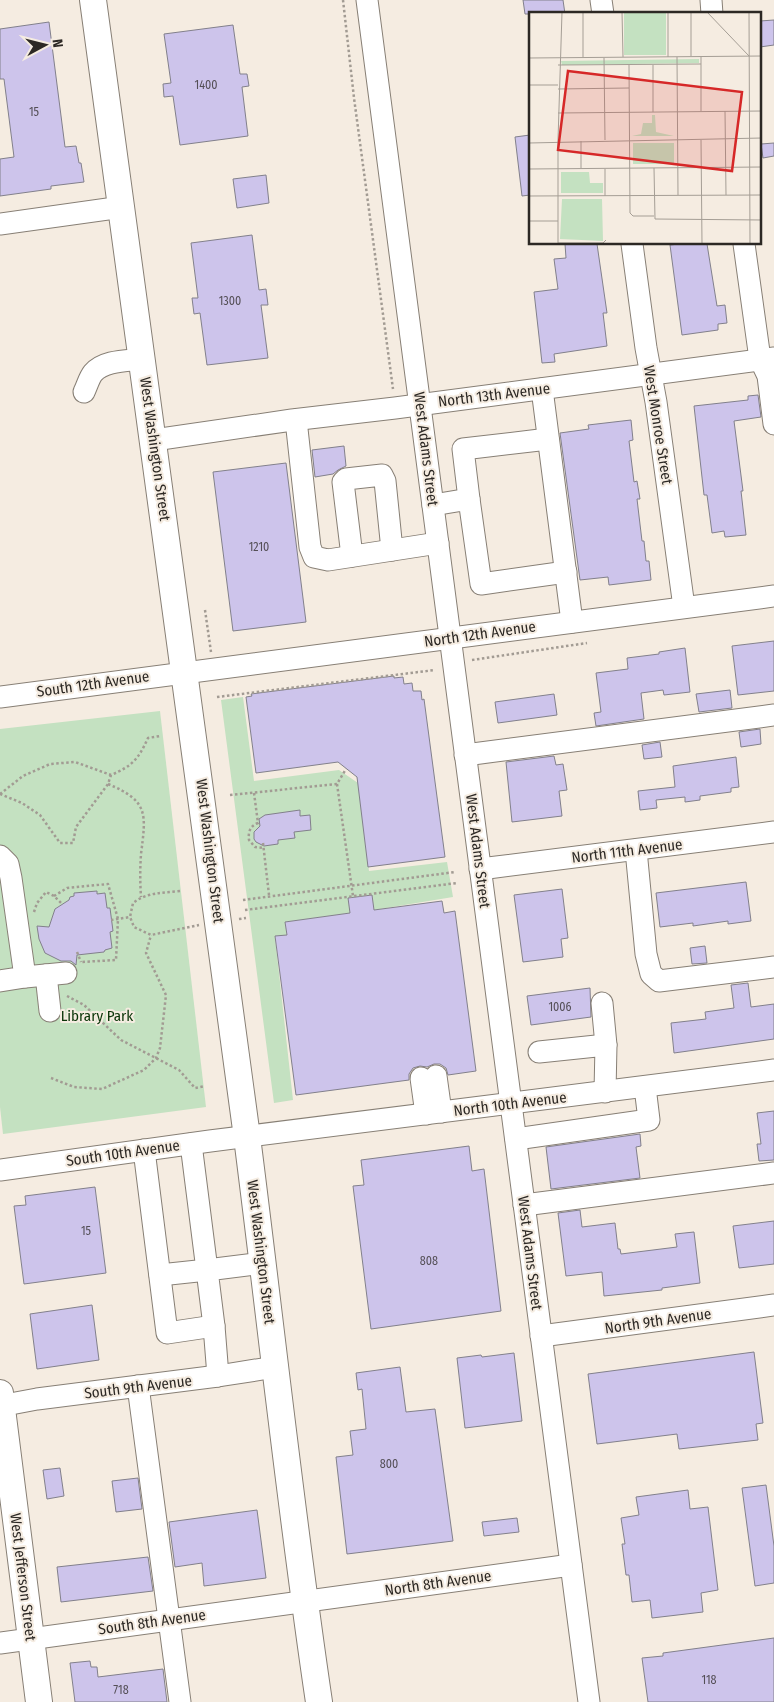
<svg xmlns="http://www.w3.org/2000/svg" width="774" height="1702" font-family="'Fira Sans Condensed',sans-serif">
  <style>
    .green { fill: #c4e1c1 }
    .building { fill: #cdc4eb; stroke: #82808b }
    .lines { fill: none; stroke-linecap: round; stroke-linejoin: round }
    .minor-casing { stroke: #877f75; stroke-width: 23 }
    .major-casing { stroke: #877f75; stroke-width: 28 }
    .path { stroke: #a29b93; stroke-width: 2.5; stroke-dasharray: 2.5 2.5; stroke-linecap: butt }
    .minor { stroke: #fff; stroke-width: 21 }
    .major { stroke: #fff; stroke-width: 26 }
    .labels { text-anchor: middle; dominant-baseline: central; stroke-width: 4; stroke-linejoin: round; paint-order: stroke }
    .number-label { font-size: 12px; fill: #544f56 }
    .street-label { font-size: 15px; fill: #2c2824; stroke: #f5ece1 }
    .park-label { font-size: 15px; fill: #093407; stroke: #f5ece1 }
    .inset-road { fill: none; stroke: #a59e95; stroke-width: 1 }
    .view { fill: #d62828; fill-opacity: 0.15; stroke: #d62828; stroke-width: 2.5 }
    .inset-edge { fill: none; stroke: #2c2824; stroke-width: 2.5 }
  </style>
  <rect width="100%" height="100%" fill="#f5ece1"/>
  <g class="green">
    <path d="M243,697L254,781L339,770L358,783L369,871L447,862L453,897L374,910L372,895L348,898L350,913L285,922L287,935L275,937L293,1100L274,1103L221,700Z"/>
    <path d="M160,711L206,1107L3,1134L0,1107V729Z"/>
  </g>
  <g class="building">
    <path d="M523,0H563L565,14H525Z"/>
    <path d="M774,20V45L760,47V21Z"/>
    <path d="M49,22L65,147L76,146L79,163H81L84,182L51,186V189L0,196V159L14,157L4,79H0V29Z"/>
    <path d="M233,25L240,74H247L249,86L242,87L248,136L180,145L173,96L164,97L163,84L171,83L164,34Z"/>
    <path d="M530,135V195L522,196L515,137Z"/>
    <path d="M774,143V156L763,158L761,144Z"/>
    <path d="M266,175L269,203L237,208L233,179Z"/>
    <path d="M252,235L259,290L266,289L268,305H261L268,358L207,365L200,313L194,314L192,298H198L191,243Z"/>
    <path d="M565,244H597L607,313H603L607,346L554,354L555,362L542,363L534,292L558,289L554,259L566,258Z"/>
    <path d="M679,244H707L717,306L725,305L727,323L718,324V330L682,335L670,245Z"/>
    <path d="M758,395L761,417L734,421L743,491H741L746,535L725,537L724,531L712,533L707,495H704L694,406L748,400V396Z"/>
    <path d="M631,420L633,440L629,441L634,482L637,481L640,499H637L642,541H644L646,561H649L651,580L609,585L608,577L580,580L560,433L589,429L588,425Z"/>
    <path d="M344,446L346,466L338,470L333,474L315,477L312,450Z"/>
    <path d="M286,463L306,622L233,631L213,472Z"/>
    <path d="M774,641V691L738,695L732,646Z"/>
    <path d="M685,648L690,692L664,695L663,690L641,693L644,719L596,726L594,713L601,712L596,673L628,669L627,658L659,654V652Z"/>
    <path d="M394,676V678L403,677L404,684L412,683L413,691H421L422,700L424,699L445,857L368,867L357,777L338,762L256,773L246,697L252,696L251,694Z"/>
    <path d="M730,690L732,708L699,712L696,694Z"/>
    <path d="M554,694L557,715L498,723L495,702Z"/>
    <path d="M760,729L761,744L741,747L739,732Z"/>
    <path d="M660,742L662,757L644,759L642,745Z"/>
    <path d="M554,756L556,765L563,764L567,790L559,791L562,816L512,822L506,762Z"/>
    <path d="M736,757L739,787L731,788V792L700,796V800L685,802V797L656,800L657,808L640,810L638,791L675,787L673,766Z"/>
    <path d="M300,810V816L310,815L311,830L294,832L295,838L278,840V844L264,846L256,842L254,839V832L260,826L259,819L265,815Z"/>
    <path d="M746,882L751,921L728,924V921L693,926V923L660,927L656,893Z"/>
    <path d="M562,889L568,938L561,939L563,957L523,962L514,895Z"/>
    <path d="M97,891V894L105,893L107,908H110L113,931L110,932L112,948L105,950L104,952L77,955L76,965L71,961H61L45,953L39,939L37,926L49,927L55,909L69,900L70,897L74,896V893Z"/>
    <path d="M372,895L374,910L442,901L444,913L455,911L476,1071L448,1075L446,1068L440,1064H434L427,1067L420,1066L413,1068L409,1074V1080L296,1095L275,936L287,935L285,922L350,913L348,898Z"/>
    <path d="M705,946L707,963L692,964L690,948Z"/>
    <path d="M748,983L751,1007L774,1004V1039L674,1053L671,1023L706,1019L705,1012L734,1008L731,985Z"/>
    <path d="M590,988L591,1017L531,1025L527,996Z"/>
    <path d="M774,1111V1160L759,1161L757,1144H761L757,1113Z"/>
    <path d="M640,1134L641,1146L636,1147L640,1178L551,1189L546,1147Z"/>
    <path d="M469,1146L472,1171L484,1169L501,1311L371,1329L353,1186L364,1185L361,1160Z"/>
    <path d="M95,1187L106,1273L24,1284L14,1206L26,1205L25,1196Z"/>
    <path d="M580,1210L582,1227L615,1223L618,1249H620L621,1254L677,1247L675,1234L694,1232L700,1283L662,1288V1290L604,1296L602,1272L566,1276L558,1213Z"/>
    <path d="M774,1221V1264L739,1268L733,1226Z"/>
    <path d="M92,1305L99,1360L37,1369L30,1314Z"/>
    <path d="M754,1352L763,1423L756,1424L758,1440L679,1449L677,1434L597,1444L588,1374Z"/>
    <path d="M514,1353L522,1421L465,1428L457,1358L481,1355L482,1357Z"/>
    <path d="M400,1367L406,1412L435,1409L453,1541L347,1554L336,1457L353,1455L350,1431L366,1429L362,1389L358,1390L356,1373Z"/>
    <path d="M60,1468L64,1496L47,1499L43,1470Z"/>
    <path d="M138,1478L142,1509L116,1512L112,1481Z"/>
    <path d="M766,1485L774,1546V1583L755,1586L742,1488Z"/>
    <path d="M688,1490L690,1509L708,1507L718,1590L701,1593L703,1612L652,1618L650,1600L632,1602L629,1575H626L622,1544H625L621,1518L639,1515L636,1497Z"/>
    <path d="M257,1510L266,1578L204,1586L202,1563L175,1567L169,1522Z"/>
    <path d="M517,1518L519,1532L484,1536L482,1522Z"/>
    <path d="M148,1557L153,1591L61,1602L57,1567Z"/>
    <path d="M774,1638V1702H648L642,1658L663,1656V1653Z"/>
    <path d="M90,1661L91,1667H97L98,1677L163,1669L167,1702H75L70,1663Z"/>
  </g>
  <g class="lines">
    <g class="minor-casing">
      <g id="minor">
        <path d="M367,0L589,1702"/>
        <path d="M601,0L603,14"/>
        <path d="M711,0L712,14"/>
        <path d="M0,224L122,207"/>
        <path d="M632,244L646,348L656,402L684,607"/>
        <path d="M744,244L760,359L768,376L774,424"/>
        <path d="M542,389L572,622"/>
        <path d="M84,392C87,386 89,378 93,373C104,360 127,361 143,359"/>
        <path d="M296,420L310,547L314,557L328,560L438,543"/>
        <path d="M154,440L292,420L395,408L774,358"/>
        <path d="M469,499L463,449L548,439"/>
        <path d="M433,505L469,499L481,584L566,572"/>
        <path d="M352,556L343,482L346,479L382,475L385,481L392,550"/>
        <path d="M0,697L774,596"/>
        <path d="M465,755L774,715"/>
        <path d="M636,850L646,954L651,974L659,981L774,967"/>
        <path d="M0,856L8,864L11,878L25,977L0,981"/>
        <path d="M480,869L774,832"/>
        <path d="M46,975L50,1011"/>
        <path d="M25,977L66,973"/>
        <path d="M602,1003L606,1045"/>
        <path d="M539,1052L606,1045L605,1092"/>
        <path d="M436,1076L441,1112"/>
        <path d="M421,1078L426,1114"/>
        <path d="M516,1139L649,1120L645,1087"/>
        <path d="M144,1150L167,1333L214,1326L218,1376"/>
        <path d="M0,1170L210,1141L774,1070"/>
        <path d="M524,1205L774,1173"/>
        <path d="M160,1275L207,1270L191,1144"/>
        <path d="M214,1326L207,1270L263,1263"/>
        <path d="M541,1336L774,1305"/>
        <path d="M138,1386L180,1702"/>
        <path d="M0,1406L37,1399L218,1376L275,1367"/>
        <path d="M0,1643L571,1565"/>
      </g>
    </g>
    <g class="major-casing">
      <g id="major">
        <path d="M93,0C146,379 199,758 247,1137C271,1325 291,1514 319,1702"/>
        <path d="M0,1393L39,1702"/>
      </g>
    </g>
    <g class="path">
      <path d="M343,0L354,98L393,389"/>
      <path d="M205,610L211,652"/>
      <path d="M472,660L587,643"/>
      <path d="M217,697L435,670"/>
      <path d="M108,784C149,801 146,814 141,854C140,868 140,882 141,897"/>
      <path d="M337,784L353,896"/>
      <path d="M254,793L258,823C250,826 248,832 249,840L255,847L264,848"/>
      <path d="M0,794L23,776L50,764L75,762L111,775C132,766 138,760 148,738L160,736"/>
      <path d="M0,794L22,803L40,815L60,843H73L76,827L108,784L111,775"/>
      <path d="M230,795L337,784L346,769"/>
      <path d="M263,843L269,895"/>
      <path d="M180,891C163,893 147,892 133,903L130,917L134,927L151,935L199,925"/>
      <path d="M54,896L67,888L108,884L118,919L116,960L81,962"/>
      <path d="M243,900L455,872"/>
      <path d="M245,910L457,883"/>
      <path d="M34,912L37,903L46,892L54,896L62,904"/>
      <path d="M239,919L246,918"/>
      <path d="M111,920L130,917"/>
      <path d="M77,952L81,962"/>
      <path d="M67,996L84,1005L121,1040L179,1070L195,1088L205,1086"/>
      <path d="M51,1078L74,1087L102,1089L144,1070L156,1058L160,1048L166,995L146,953L151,935"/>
    </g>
    <use href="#minor" class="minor"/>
    <use href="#major" class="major"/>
  </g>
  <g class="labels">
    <g class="number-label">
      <text x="206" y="85">1400</text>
      <text x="34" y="112">15</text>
      <text x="230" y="301">1300</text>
      <text x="259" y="547">1210</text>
      <text x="560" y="1007">1006</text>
      <text x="86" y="1231">15</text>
      <text x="429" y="1261">808</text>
      <text x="389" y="1464">800</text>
      <text x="709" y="1680">118</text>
      <text x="121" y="1690">718</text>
    </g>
    <g class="street-label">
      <text transform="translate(494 395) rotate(-7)">North 13th Avenue</text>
      <text transform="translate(658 425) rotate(81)">West Monroe Street</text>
      <text transform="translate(155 449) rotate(82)">West Washington Street</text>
      <text transform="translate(426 449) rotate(83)">West Adams Street</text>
      <text transform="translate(480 634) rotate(-8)">North 12th Avenue</text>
      <text transform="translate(93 684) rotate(-8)">South 12th Avenue</text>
      <text transform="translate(210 851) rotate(83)">West Washington Street</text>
      <text transform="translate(478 851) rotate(83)">West Adams Street</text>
      <text transform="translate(627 851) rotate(-7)">North 11th Avenue</text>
      <text transform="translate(510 1104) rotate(-7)">North 10th Avenue</text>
      <text transform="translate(123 1153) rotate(-8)">South 10th Avenue</text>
      <text transform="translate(261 1252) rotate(83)">West Washington Street</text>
      <text transform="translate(530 1253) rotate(83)">West Adams Street</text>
      <text transform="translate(658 1321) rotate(-8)">North 9th Avenue</text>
      <text transform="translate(138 1387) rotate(-7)">South 9th Avenue</text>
      <text transform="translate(23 1577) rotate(83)">West Jefferson Street</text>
      <text transform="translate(438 1583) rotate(-8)">North 8th Avenue</text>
      <text transform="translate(152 1622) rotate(-8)">South 8th Avenue</text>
    </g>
    <g class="park-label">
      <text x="97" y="1016">Library Park</text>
    </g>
  </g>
  <g transform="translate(529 12)">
    <rect width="232" height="232" fill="#f5ece1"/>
    <path d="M95,0H137V43H95ZM170,47V51L33,53L32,49ZM123,103H126L127,120L145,124H103L112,122L114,111H123ZM104,131H145V152H104ZM32,160H60L61,171H74V181H32ZM33,187H73L74,229L31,227Z" fill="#c4e1c1"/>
    <path class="inset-road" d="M54,0V45M93,0L94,45M162,0V44M178,0L220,44M220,0L221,232M139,45V0M148,45L149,183M172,45V99M0,46L233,44M75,46L76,128M29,53L172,52M100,53L101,201L104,204H125M124,53V100M0,73H29M29,77L100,76M196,99L197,183M29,101L233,99M29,128L33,0M29,128V232M172,128L173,232M52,129V156M0,131L233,126M125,156L126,207L233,208M0,157L233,155M0,184L233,183M76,184V157M0,209H29M29,231H74L77,228"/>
    <path class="view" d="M39,59L213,80L203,159L29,138Z"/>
    <rect width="232" height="232" class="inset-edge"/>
  </g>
  <g transform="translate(45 45) rotate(83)" stroke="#f5ece1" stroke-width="4" paint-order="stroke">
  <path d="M0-4L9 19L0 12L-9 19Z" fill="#2c2824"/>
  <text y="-8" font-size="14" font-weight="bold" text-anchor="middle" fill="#2c2824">N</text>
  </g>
</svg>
